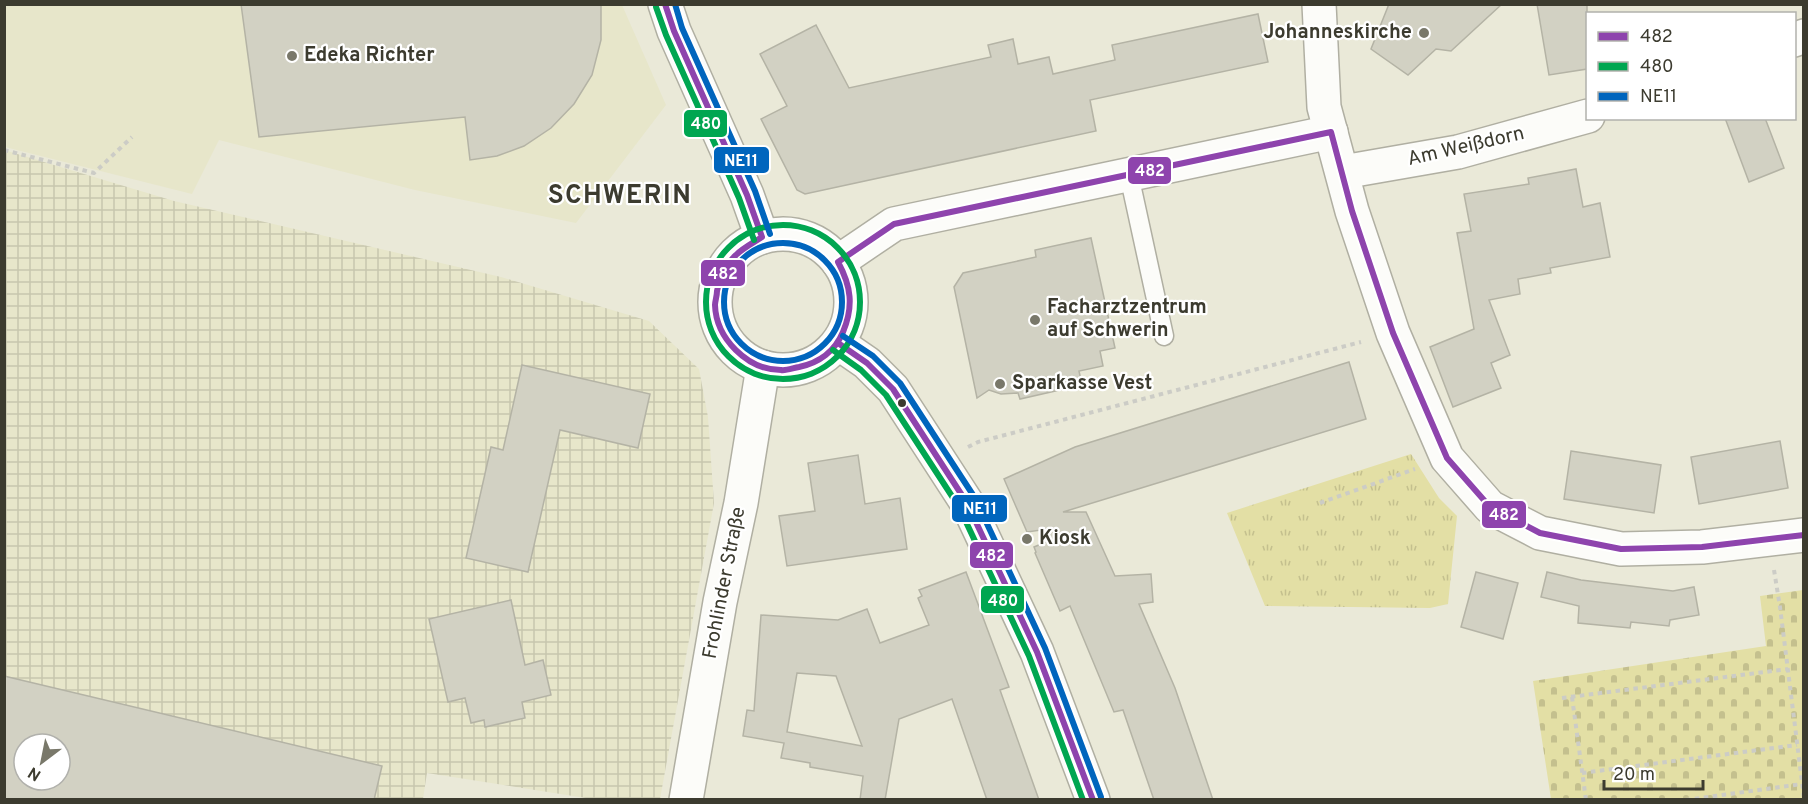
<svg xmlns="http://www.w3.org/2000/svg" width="1808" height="804" font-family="Overpass,sans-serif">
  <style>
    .built { fill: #e7e6ca }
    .industrial { fill: url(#industrial-grid); fill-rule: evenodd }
    .grass { fill: url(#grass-tufts) }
    .cemetery { fill: url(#cemetery-stones) }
    .building { fill: #d2d1c3; stroke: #b4b3a5; stroke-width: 1.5; fill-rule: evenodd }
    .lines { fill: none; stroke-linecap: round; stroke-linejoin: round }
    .lane-casing { stroke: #b0afa2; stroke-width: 21 }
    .street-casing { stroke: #b0afa2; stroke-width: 36 }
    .secondary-casing { stroke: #b0afa2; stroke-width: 36 }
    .path { stroke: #ccccc6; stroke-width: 4; stroke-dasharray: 4.5 4.5; stroke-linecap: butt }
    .lane { stroke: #fcfcf9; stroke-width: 18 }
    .street { stroke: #fcfcf9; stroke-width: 33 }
    .secondary { stroke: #fcfcf9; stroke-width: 33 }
    .bus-1-casing { stroke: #fff; stroke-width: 10 }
    .bus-2-casing { stroke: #fff; stroke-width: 10 }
    .bus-3-casing { stroke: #fff; stroke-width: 10 }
    .bus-1 { stroke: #8e44ad; stroke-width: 6 }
    .bus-2 { stroke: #00a651; stroke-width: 6 }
    .bus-3 { stroke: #0065bd; stroke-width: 6 }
    .poi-dot { fill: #79786a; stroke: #fff; stroke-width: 2 }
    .bus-dot { fill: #3c3b2f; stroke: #fff; stroke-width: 2 }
    .labels { text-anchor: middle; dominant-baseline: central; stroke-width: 4.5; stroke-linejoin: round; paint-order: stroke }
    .poi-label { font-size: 20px; font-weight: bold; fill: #3c3b2f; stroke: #fff; text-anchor: start }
    .street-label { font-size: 20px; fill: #3c3b2f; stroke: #fff }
    .district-label { font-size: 26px; font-weight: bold; letter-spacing: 1.5px; fill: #3c3b2f; stroke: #fff }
    .line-badge { stroke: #fff; stroke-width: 2 }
    .badge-label { font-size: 16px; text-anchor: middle; font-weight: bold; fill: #fff }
  </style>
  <defs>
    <pattern id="industrial-grid" width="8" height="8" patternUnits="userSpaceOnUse" patternTransform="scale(1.5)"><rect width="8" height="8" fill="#e7e6ca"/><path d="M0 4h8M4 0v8" fill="none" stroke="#c7c6ae"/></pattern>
    <pattern id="grass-tufts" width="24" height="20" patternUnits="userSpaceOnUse" patternTransform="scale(1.5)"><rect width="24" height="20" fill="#e3dfa5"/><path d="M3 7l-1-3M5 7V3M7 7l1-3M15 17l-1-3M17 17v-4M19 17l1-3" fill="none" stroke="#c4c08e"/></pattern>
    <pattern id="cemetery-stones" width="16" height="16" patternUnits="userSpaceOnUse" patternTransform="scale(1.5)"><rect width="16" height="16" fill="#e3dfa5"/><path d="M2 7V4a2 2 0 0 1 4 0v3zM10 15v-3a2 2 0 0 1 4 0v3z" fill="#c4c08e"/></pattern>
  </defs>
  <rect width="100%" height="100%" fill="#eae9d8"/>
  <path class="built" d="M4,5H622L666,105L576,223L415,190L219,140L192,194L5,147Z"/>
  <path class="industrial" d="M4,150L174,201L501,277L649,321L699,369L708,417L714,503L660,799H592L427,773L423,799H5ZM24,744H60V780H24Z"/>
  <path class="grass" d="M1411,454L1439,498L1457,516L1448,604L1430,608L1265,606L1227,513Z"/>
  <path class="cemetery" d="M1803,590V799H1551L1533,681L1766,646L1760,596Z"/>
  <g class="building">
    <path d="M241,4H601V40L592,75L574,104L551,128L524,146L497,156L470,160L465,117L259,137Z"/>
    <path d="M1389,4H1502L1451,51L1436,49L1408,75L1371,49Z"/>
    <path d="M1537,4H1587V69L1549,75Z"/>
    <path d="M1258,14L1268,62L1090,100L1096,131L805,194L797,190L761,119L787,106L760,54L816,25L849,88L991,57L988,45L1013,39L1018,64L1049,57L1053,74L1115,60L1112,45Z"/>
    <path d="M1725,118H1765L1784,168L1749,182Z"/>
    <path d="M1576,169L1583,207L1600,203L1610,257L1550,268L1551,273L1518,279L1520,294L1489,300L1510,355L1491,363L1501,388L1453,407L1430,347L1474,329L1457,233L1471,231L1464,194L1529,184L1528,178Z"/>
    <path d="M1091,238L1115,348L1100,351L1103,366L1079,371L1082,385L1020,399L1018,393L1001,394L989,390L977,398L954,287L963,273L1036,257L1035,250Z"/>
    <path d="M1349,362L1366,419L1063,512H1086L1115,576L1151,574L1153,602L1139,604L1175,688L1213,800H1154L1123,710L1114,712L1070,606L1060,611L1035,553L1036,552L1034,547L1051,540L1048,529L1027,532L1004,479L1075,447Z"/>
    <path d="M522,365L650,394L638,448L560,430L528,572L466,558L491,447L503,450Z"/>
    <path d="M1780,441L1788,488L1699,504L1691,457Z"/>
    <path d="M1571,451L1661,465L1654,513L1564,499Z"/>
    <path d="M858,455L865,504L900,498L907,549L787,566L779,516L815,511L808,463Z"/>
    <path d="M966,572L1009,687L1000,690L1039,800H987L952,699L899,719L885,800H860L863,776L810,767V763L781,758L784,743L743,736L747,710L754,711L761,615L838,620L867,609L880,643L929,625L918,598L922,596L919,590ZM797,673L836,676L862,746L787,732Z"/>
    <path d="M1476,572L1518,583L1503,639L1461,627Z"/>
    <path d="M1547,572L1581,580L1673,591L1694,587L1699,615L1670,620L1669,626L1631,622L1630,628L1578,623L1579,606L1541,597Z"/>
    <path d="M511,600L525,665L543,660L551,695L522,702L525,718L485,727L484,720L471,723L465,698L448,702L429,619Z"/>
    <path d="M4,676L382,766L374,800H4ZM24,744H60V780H24Z"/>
  </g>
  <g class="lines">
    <g class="lane-casing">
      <path id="lane" d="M1129,175L1164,336"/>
    </g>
    <g class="street-casing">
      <g id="street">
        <path d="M1319,4L1324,107L1352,211L1393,333L1447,458L1490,507L1540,533L1621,549L1702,547L1804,535"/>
        <path d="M1794,40L1804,36"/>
        <path d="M1343,172L1458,152L1588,116"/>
        <path d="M838,262L894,224L1331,132"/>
        <path d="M686,800L720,602L741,503L763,367"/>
      </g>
    </g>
    <g class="secondary-casing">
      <g id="secondary">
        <path d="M665,4L674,31L747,195L762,237"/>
        <circle cx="783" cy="302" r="68"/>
        <path d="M838,343L867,363L893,389L967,503L1037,652L1093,800"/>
      </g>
    </g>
    <g class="path">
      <path d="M4,150L94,173L132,137"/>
      <path d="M968,447L978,442L1361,342"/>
      <path d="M1320,503L1415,469"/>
      <path d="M1774,570L1780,607L1804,798"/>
      <path d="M1572,697L1586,800"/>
      <path d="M1562,698L1788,669"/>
      <path d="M1582,773L1797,745"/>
      <path d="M1686,800L1802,784"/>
    </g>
    <use href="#lane" class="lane"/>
    <use href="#street" class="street"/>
    <use href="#secondary" class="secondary"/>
    <g class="bus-1-casing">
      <g id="bus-1">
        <path d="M665,4L674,31L747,195L762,237C753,243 743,248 736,255C726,264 719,279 717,291C717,296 715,301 715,305C716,338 747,370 781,370C786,371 793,368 799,367C819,363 835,351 843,332C854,306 851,286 838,262L894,224L1331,132L1352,211L1393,333L1447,458L1490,507L1540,533L1621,549L1702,547L1804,535"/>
        <path d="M838,343L867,363L893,389L967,503L1037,652L1093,800"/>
      </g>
    </g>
    <g class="bus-2-casing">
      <g id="bus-2">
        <path d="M656,7L666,35L739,198L754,240"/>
        <circle cx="783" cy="302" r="77"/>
        <path d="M833,350L861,370L886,395L959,507L1029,656L1083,800"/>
      </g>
    </g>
    <g class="bus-3-casing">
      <g id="bus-3">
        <path d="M675,4L682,28L755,191L770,234"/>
        <circle cx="783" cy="302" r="59"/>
        <path d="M843,336L873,356L900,383L975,498L1045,648L1101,797"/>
      </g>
    </g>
    <use href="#bus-1" class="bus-1"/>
    <use href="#bus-2" class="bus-2"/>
    <use href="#bus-3" class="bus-3"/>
  </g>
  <g class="poi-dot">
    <circle cx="1424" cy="33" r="6"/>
    <circle cx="292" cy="56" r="6"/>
    <circle cx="1035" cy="320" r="6"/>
    <circle cx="1000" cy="384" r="6"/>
    <circle cx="1027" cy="539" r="6"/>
  </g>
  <circle class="bus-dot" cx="902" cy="403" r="5"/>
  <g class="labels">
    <g class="poi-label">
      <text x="1412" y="33" text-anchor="end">Johanneskirche</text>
      <text x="304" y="56">Edeka Richter</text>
      <text x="1047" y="308">Facharztzentrum<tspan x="1047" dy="23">auf Schwerin</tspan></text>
      <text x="1012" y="384">Sparkasse Vest</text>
      <text x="1039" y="539">Kiosk</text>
    </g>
    <g class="street-label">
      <text transform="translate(1466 147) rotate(-13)">Am Weißdorn</text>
      <text transform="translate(725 583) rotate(-79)">Frohlinder Straße</text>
    </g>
    <g class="district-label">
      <text x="620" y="196">SCHWERIN</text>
    </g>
  </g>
  <g class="line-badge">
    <rect x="683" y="109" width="45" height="29" rx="6" fill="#00a651"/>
    <rect x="713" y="146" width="57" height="28" rx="6" fill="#0065bd"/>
    <rect x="1127" y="156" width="45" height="29" rx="6" fill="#8e44ad"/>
    <rect x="700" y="259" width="46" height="28" rx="6" fill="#8e44ad"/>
    <rect x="951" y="494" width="57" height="29" rx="6" fill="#0065bd"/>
    <rect x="1481" y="500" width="46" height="29" rx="6" fill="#8e44ad"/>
    <rect x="969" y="541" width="45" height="28" rx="6" fill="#8e44ad"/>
    <rect x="980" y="585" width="45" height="29" rx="6" fill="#00a651"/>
  </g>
  <g class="badge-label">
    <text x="706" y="129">480</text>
    <text x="741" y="166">NE11</text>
    <text x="1150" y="176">482</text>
    <text x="723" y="279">482</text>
    <text x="980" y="514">NE11</text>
    <text x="1504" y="520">482</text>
    <text x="991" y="561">482</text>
    <text x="1003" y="606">480</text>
  </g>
  <rect width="1808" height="804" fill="none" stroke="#3c3b2f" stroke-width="12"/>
  <rect x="1586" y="12" width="210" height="108" fill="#ffffff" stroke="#b1b1ac" stroke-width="1.5"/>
  <rect x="1598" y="32" width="30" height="9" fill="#8e44ad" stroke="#b1b1ac" stroke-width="1.5"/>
  <text x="1640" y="42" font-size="18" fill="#3c3b2f">482</text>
  <rect x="1598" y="62" width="30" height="9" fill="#00a651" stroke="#b1b1ac" stroke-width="1.5"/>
  <text x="1640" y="72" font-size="18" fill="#3c3b2f">480</text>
  <rect x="1598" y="92" width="30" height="9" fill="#0065bd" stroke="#b1b1ac" stroke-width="1.5"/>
  <text x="1640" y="102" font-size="18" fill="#3c3b2f">NE11</text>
  <g transform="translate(42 762) rotate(212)"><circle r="28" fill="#ffffff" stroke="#b1b1ac" stroke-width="1.5"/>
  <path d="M0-4.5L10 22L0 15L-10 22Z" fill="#79786a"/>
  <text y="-9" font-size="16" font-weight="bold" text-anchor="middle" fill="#3c3b2f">N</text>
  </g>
  <path d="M1604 780v9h99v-9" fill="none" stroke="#3c3b2f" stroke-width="3"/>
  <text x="1613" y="780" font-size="18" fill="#3c3b2f" stroke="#ffffff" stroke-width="4.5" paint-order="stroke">20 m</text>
</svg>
